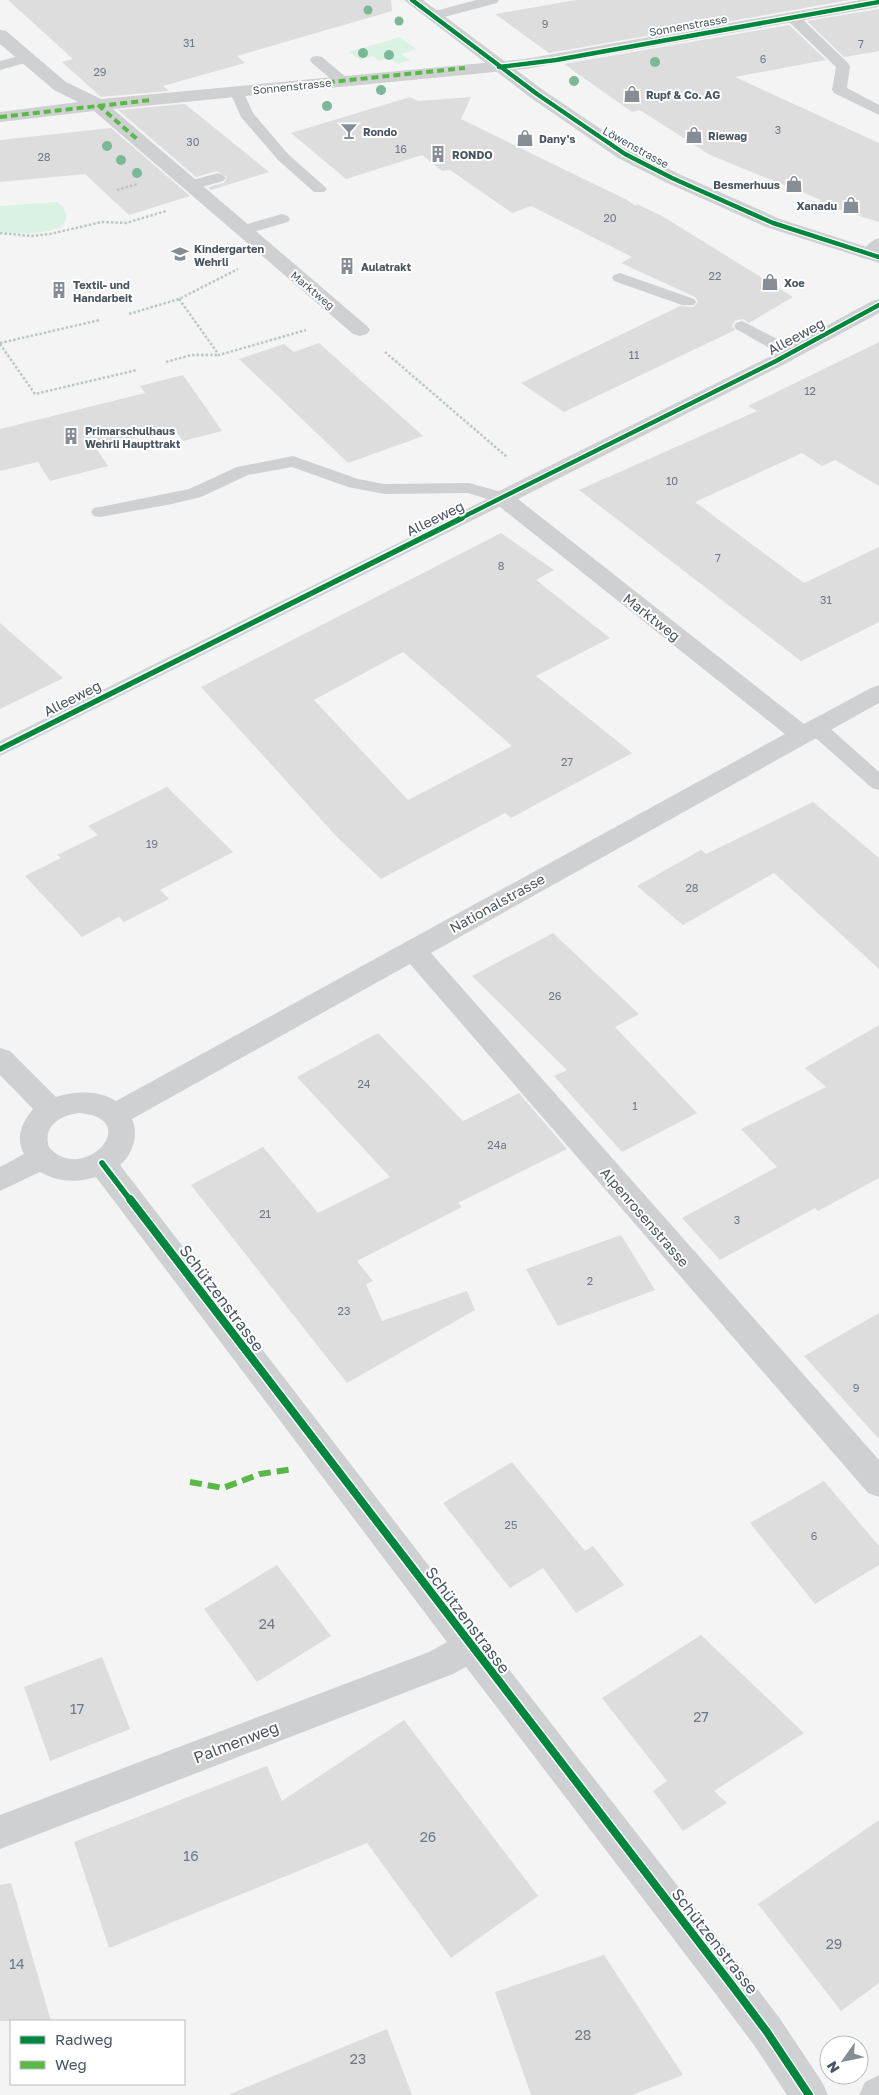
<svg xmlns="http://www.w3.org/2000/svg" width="879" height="2095" font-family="'Golos Text',sans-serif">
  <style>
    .green { fill: #d9f2e3 }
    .building { fill: #ddddde; fill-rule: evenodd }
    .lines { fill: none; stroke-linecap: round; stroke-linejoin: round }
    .path { stroke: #bcc7c4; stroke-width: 2.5; stroke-dasharray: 2.5 2; stroke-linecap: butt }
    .service { fill: #ced0d2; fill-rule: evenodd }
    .minor { fill: #ced0d2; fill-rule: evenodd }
    .tertiary { fill: #ced0d2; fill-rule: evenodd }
    .quiet-far1 { stroke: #58b947; stroke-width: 4; stroke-dasharray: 7 4; stroke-linecap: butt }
    .quiet { stroke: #58b947; stroke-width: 6; stroke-dasharray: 12 6; stroke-linecap: butt }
    .cycleway-far2-casing { stroke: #fff; stroke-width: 7 }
    .cycleway-far1-casing { stroke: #fff; stroke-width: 9 }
    .cycleway-casing { stroke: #fff; stroke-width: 11 }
    .cycleway-far2 { stroke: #00873e; stroke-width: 4.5 }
    .cycleway-far1 { stroke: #00873e; stroke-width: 5.5 }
    .cycleway { stroke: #00873e; stroke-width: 8 }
    .tree { fill: #7ab899 }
    .labels { text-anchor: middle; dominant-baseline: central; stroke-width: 4; stroke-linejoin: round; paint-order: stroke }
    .number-label { font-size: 11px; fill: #707881 }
    .far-street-label { font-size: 11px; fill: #4a5661; stroke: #fff }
    .far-poi-label { font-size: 11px; font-weight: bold; fill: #4a5661; stroke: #fff; text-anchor: start }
    .street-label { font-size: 14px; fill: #4a5661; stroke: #fff }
    .near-number-label { font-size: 14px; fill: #707881 }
    .near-street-label { font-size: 16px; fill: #4a5661; stroke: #fff }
  </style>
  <rect width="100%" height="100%" fill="#f4f4f4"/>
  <g class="green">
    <path d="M400,37L416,49L401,54L410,60L397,64L389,58L379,61L373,56L360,60L349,52Z"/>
    <path d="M57,202C62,206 67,210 66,218C64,237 14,233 0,232V206Z"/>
  </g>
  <g class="building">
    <path d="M8,0H391L392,11L237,56L245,63L163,86L169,91L101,97L62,62L73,59Z"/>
    <path d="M576,0H850L549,53L495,14Z"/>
    <path d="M879,9V51L844,57L807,21Z"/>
    <path d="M789,25L826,60L735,77L879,143V222L818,203L821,200L710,155L640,110L632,112L564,64Z"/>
    <path d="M410,97L418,101L471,97L461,119L627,200L636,206L637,204L662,216L793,297L749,323L743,319L735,321L732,325L735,330L564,412L521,383L680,306L694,307L698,301L695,297L621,263L632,257L531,206L512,213L450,170L442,171L422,155L346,179L291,133Z"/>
    <path d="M185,104L269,172L211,190L208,187L224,183L227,177L217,171L196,177L118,110Z"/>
    <path d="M111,128L190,196L129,215L85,174L0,182V140Z"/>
    <path d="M879,342V486L835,460L822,466L802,453L695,502L804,583L879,547V622L801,661L579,490L757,411L748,406Z"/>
    <path d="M319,343L423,436L348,463L239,359L284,344L294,352Z"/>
    <path d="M183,375L222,431L183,441L173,428L96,448L108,466L50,481L38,462L0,471V429L145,393L140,386Z"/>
    <path d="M501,533L554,570L536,580L610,638L536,676L632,753L511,818L505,813L381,879L337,837L201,687ZM403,652L512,746L408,800L314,700Z"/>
    <path d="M0,623L63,678L0,709Z"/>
    <path d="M167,787L233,852L160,890L169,899L124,922L119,917L82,937L25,876L61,858L57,855L98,835L88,826Z"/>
    <path d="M813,802L879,858V969L774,873L683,925L637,886L701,850L706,854Z"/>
    <path d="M553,933L639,1014L615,1027L697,1113L622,1152L554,1076L567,1070L472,976Z"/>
    <path d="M879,1025V1178L818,1211L815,1208L720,1260L682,1218L777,1167L741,1129L826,1087L805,1068Z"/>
    <path d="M378,1033L463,1121L519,1093L567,1149L458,1203L462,1207L357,1261L373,1281L366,1284L382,1321L467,1291L475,1310L347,1383L191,1185L263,1147L318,1213L390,1177L297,1077Z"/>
    <path d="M621,1235L655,1290L558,1326L526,1269Z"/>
    <path d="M879,1313V1439L804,1356Z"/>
    <path d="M512,1462L585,1551L593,1546L624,1585L576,1613L543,1568L510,1588L443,1503Z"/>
    <path d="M824,1481L879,1546V1565L815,1604L750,1523Z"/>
    <path d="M277,1565L331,1636L257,1682L204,1609Z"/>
    <path d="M701,1635L804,1733L714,1791L727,1803L683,1831L653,1791L667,1781L602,1698Z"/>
    <path d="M102,1657L130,1729L50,1761L24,1687Z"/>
    <path d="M404,1720L538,1896L451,1958L367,1843L109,1948L74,1842L267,1766L282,1801Z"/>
    <path d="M879,1820V1983L841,2011L758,1904Z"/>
    <path d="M11,1883L51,2021H0V1885Z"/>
    <path d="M604,1955L683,2075L632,2095H531L495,1992Z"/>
    <path d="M387,2029L412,2095H230V2094Z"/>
  </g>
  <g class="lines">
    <g class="path">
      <path d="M117,190L137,184"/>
      <path d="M0,233L31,236L50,234L102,222L126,223L166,211"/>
      <path d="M179,299L219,355L306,330"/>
      <path d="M129,314L179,299L238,269"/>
      <path d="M0,343L100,320"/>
      <path d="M0,344L35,394L137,370"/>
      <path d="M385,352L507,457"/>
      <path d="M166,362L191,355H218"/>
    </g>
    <g class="service">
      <path d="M476,0H499L497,3L433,20L426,16L428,13Z"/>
      <path d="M792,13L797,14L848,63L850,66L847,88L879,105V115L834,93L832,90L836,67L787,20L785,17Z"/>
      <path d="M27,54L32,55L34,58L32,61L0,70V61Z"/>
      <path d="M317,56L322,57L347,78L349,81L347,84H337L312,63L310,60L312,57Z"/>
      <path d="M237,88L242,89L253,113L288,154L324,186L327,189L324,192H314L278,160L241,117L230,92L232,89Z"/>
      <path d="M218,173L223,175L226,178L223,181L191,190L186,188L183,185L186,182Z"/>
      <path d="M282,214L288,216L290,219L288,222L243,235L237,233L235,230L237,227Z"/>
      <path d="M879,238V252L873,258H861L859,255C864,248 871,240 879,238Z"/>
      <path d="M620,273L694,299L696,302L694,305H682L614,281L612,278L614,275Z"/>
      <path d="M742,321L797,349L799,353L797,357H785L736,329L734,326L736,323Z"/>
      <path d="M293,456L358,479L384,484L469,483L509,494L512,498L509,502L0,756V741L487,499L468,493L384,494L348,487L292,467L248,475L201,497L172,504L100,517L94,516L91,512L94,508L100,507L189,489L237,467Z"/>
      <path d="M816,721L823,722L879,772V790L872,788L809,732L806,727L809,722Z"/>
    </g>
    <g class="minor">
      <path d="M861,0H879V7L525,69L113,109L367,326L370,330L367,334L360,336L353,334L94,111L0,122V112L78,102L54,90L0,44V30L6,31L66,82L101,99L525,59Z"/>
      <path d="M879,299V313L783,365L518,499L804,724L871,688L879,685V703L431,953L879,1460V1497L868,1493L410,964L132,1119C139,1134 133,1154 120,1165L483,1636L744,1971L780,2019L822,2082L828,2095H787L754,2045L718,1997L466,1667L453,1674L0,1849V1815L429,1652L447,1642L96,1177C78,1183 57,1182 40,1172L0,1191V1167L24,1154C15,1138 22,1122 33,1109L0,1075V1048L10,1051L56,1097C75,1091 98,1090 116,1101L785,734L495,503L492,498L495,493L769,357L872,301ZM79,1113C84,1114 90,1114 95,1116C134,1132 78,1182 49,1147C42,1126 61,1115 79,1113Z"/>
      <path d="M879,2075V2095H859L865,2082Z"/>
    </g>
    <path class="tertiary" d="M404,0H423L543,90L632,150L679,174L780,219L879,251V263L766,227L665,182L618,158L531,98Z"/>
    <g class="quiet-far1">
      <path d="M273,88L465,68"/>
      <path d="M98,105L138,140"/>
      <path d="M0,117L151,100"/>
    </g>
    <path class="quiet" d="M190,1482L223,1488L260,1474L293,1469"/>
    <g class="cycleway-far2-casing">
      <g id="cycleway-far2">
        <path d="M412,0L537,94L625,154L672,178L773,223L879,257"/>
        <path d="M499,67L556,60L879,2"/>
        <path d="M459,519L776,361L879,305"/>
      </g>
    </g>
    <g class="cycleway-far1-casing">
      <g id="cycleway-far1">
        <path d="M0,749L462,518"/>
        <path d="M102,1163L131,1201"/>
      </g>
    </g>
    <g class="cycleway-casing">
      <path id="cycleway" d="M130,1199L731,1984L767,2032L809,2095"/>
    </g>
    <use href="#cycleway-far2" class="cycleway-far2"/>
    <use href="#cycleway-far1" class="cycleway-far1"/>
    <use href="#cycleway" class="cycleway"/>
  </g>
  <g class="tree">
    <circle cx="368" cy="10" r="4.5"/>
    <circle cx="399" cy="21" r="4.5"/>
    <circle cx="363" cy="53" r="5"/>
    <circle cx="389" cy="55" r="5"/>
    <circle cx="655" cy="62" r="5"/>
    <circle cx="574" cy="81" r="5"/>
    <circle cx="381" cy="90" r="5"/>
    <circle cx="327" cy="106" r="5"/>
    <circle cx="107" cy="146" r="5"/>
    <circle cx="121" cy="160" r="5"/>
    <circle cx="137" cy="173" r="5"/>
  </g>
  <defs>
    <g id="shop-bare" transform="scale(1.35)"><path d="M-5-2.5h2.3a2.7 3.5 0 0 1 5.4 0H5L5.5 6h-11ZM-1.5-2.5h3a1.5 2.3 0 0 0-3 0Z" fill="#868d94" stroke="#fff" stroke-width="2.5" paint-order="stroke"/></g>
    <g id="bar-bare" transform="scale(1.35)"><path d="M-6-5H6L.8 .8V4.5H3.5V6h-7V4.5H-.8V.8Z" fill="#868d94" stroke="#fff" stroke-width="2.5" paint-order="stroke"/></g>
    <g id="building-bare" transform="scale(1.35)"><path d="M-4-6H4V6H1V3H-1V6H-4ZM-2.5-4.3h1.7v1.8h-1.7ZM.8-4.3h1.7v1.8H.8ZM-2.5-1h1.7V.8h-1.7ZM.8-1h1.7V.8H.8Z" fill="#868d94" stroke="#fff" stroke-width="2.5" paint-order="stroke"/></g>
    <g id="school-bare" transform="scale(1.35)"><path d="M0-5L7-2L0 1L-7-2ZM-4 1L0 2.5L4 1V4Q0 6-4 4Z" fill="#868d94" stroke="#fff" stroke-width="2.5" paint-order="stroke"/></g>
  </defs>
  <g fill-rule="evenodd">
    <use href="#shop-bare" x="632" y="94"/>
    <use href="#bar-bare" x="349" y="131"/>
    <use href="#shop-bare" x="694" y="135"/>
    <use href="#shop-bare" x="525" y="138"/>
    <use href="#building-bare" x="438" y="154"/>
    <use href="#shop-bare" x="794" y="184"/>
    <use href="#shop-bare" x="851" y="205"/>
    <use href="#school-bare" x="180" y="254"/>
    <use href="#building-bare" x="347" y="266"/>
    <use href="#shop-bare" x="770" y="282"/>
    <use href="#building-bare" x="59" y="290"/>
    <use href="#building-bare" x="71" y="436"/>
  </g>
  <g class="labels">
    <g class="number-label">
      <text x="545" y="23">9</text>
      <text x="189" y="42">31</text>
      <text x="861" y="43">7</text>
      <text x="763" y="58">6</text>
      <text x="100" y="71">29</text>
      <text x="778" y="129">3</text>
      <text x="193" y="141">30</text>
      <text x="401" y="148">16</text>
      <text x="44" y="156">28</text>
      <text x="610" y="217">20</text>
      <text x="715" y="275">22</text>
      <text x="634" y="354">11</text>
      <text x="810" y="390">12</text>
      <text x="672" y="480">10</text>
      <text x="718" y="557">7</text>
      <text x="501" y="565">8</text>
      <text x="826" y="599">31</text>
      <text x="567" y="761">27</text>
      <text x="152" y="843">19</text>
      <text x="692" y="887">28</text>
      <text x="555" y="995">26</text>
      <text x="364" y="1083">24</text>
      <text x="635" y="1105">1</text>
      <text x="497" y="1144">24a</text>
      <text x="265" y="1213">21</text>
      <text x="737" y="1219">3</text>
      <text x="590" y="1280">2</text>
      <text x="344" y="1310">23</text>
      <text x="856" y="1387">9</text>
      <text x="511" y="1524">25</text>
      <text x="814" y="1535">6</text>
    </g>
    <g class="far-street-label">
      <text transform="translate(688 25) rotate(-10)">Sonnenstrasse</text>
      <text transform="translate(292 86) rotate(-6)">Sonnenstrasse</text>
      <text transform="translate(636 147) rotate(29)">Löwenstrasse</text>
      <text transform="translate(313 290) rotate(40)">Marktweg</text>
    </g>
    <g class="far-poi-label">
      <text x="646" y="94">Rupf &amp; Co. AG</text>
      <text x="363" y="131">Rondo</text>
      <text x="708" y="135">Riewag</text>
      <text x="539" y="138">Dany's</text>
      <text x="452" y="154">RONDO</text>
      <text x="780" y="184" text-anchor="end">Besmerhuus</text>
      <text x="837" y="205" text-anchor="end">Xanadu</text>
      <text x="194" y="248">Kindergarten<tspan x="194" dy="13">Wehrli</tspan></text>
      <text x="361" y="266">Aulatrakt</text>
      <text x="784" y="282">Xoe</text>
      <text x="73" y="284">Textil- und<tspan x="73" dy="13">Handarbeit</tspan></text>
      <text x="85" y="430">Primarschulhaus<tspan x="85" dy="13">Wehrli Haupttrakt</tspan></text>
    </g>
    <g class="street-label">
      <text transform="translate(796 336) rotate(-28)">Alleeweg</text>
      <text transform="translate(435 518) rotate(-26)">Alleeweg</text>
      <text transform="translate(652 617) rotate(38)">Marktweg</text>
      <text transform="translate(72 698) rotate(-27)">Alleeweg</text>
      <text transform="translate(497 903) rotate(-29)">Nationalstrasse</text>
      <text transform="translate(645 1217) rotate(49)">Alpenrosenstrasse</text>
    </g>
    <g class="near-number-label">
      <text x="267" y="1623">24</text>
      <text x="77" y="1708">17</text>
      <text x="701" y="1716">27</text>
      <text x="428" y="1836">26</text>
      <text x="191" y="1855">16</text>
      <text x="834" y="1943">29</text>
      <text x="17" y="1963">14</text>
      <text x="583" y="2034">28</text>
      <text x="358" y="2058">23</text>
    </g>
    <g class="near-street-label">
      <text transform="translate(222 1298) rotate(53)">Schützenstrasse</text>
      <text transform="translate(468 1620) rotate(53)">Schützenstrasse</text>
      <text transform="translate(236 1742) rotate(-21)">Palmenweg</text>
      <text transform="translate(715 1941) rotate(52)">Schützenstrasse</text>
    </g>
  </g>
  <rect x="10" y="2020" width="175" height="65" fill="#ffffff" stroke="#b7bbc0"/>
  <rect x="20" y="2036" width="25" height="8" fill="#00873e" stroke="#b7bbc0"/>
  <text x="55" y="2045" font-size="15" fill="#4a5661">Radweg</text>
  <rect x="20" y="2061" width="25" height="8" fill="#58b947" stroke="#b7bbc0"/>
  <text x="55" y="2070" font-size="15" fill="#4a5661">Weg</text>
  <g transform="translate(844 2060) rotate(237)"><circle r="24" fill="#ffffff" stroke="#b7bbc0"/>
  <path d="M0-4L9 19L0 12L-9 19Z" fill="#868d94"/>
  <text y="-8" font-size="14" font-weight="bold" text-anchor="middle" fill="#4a5661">N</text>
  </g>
</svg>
